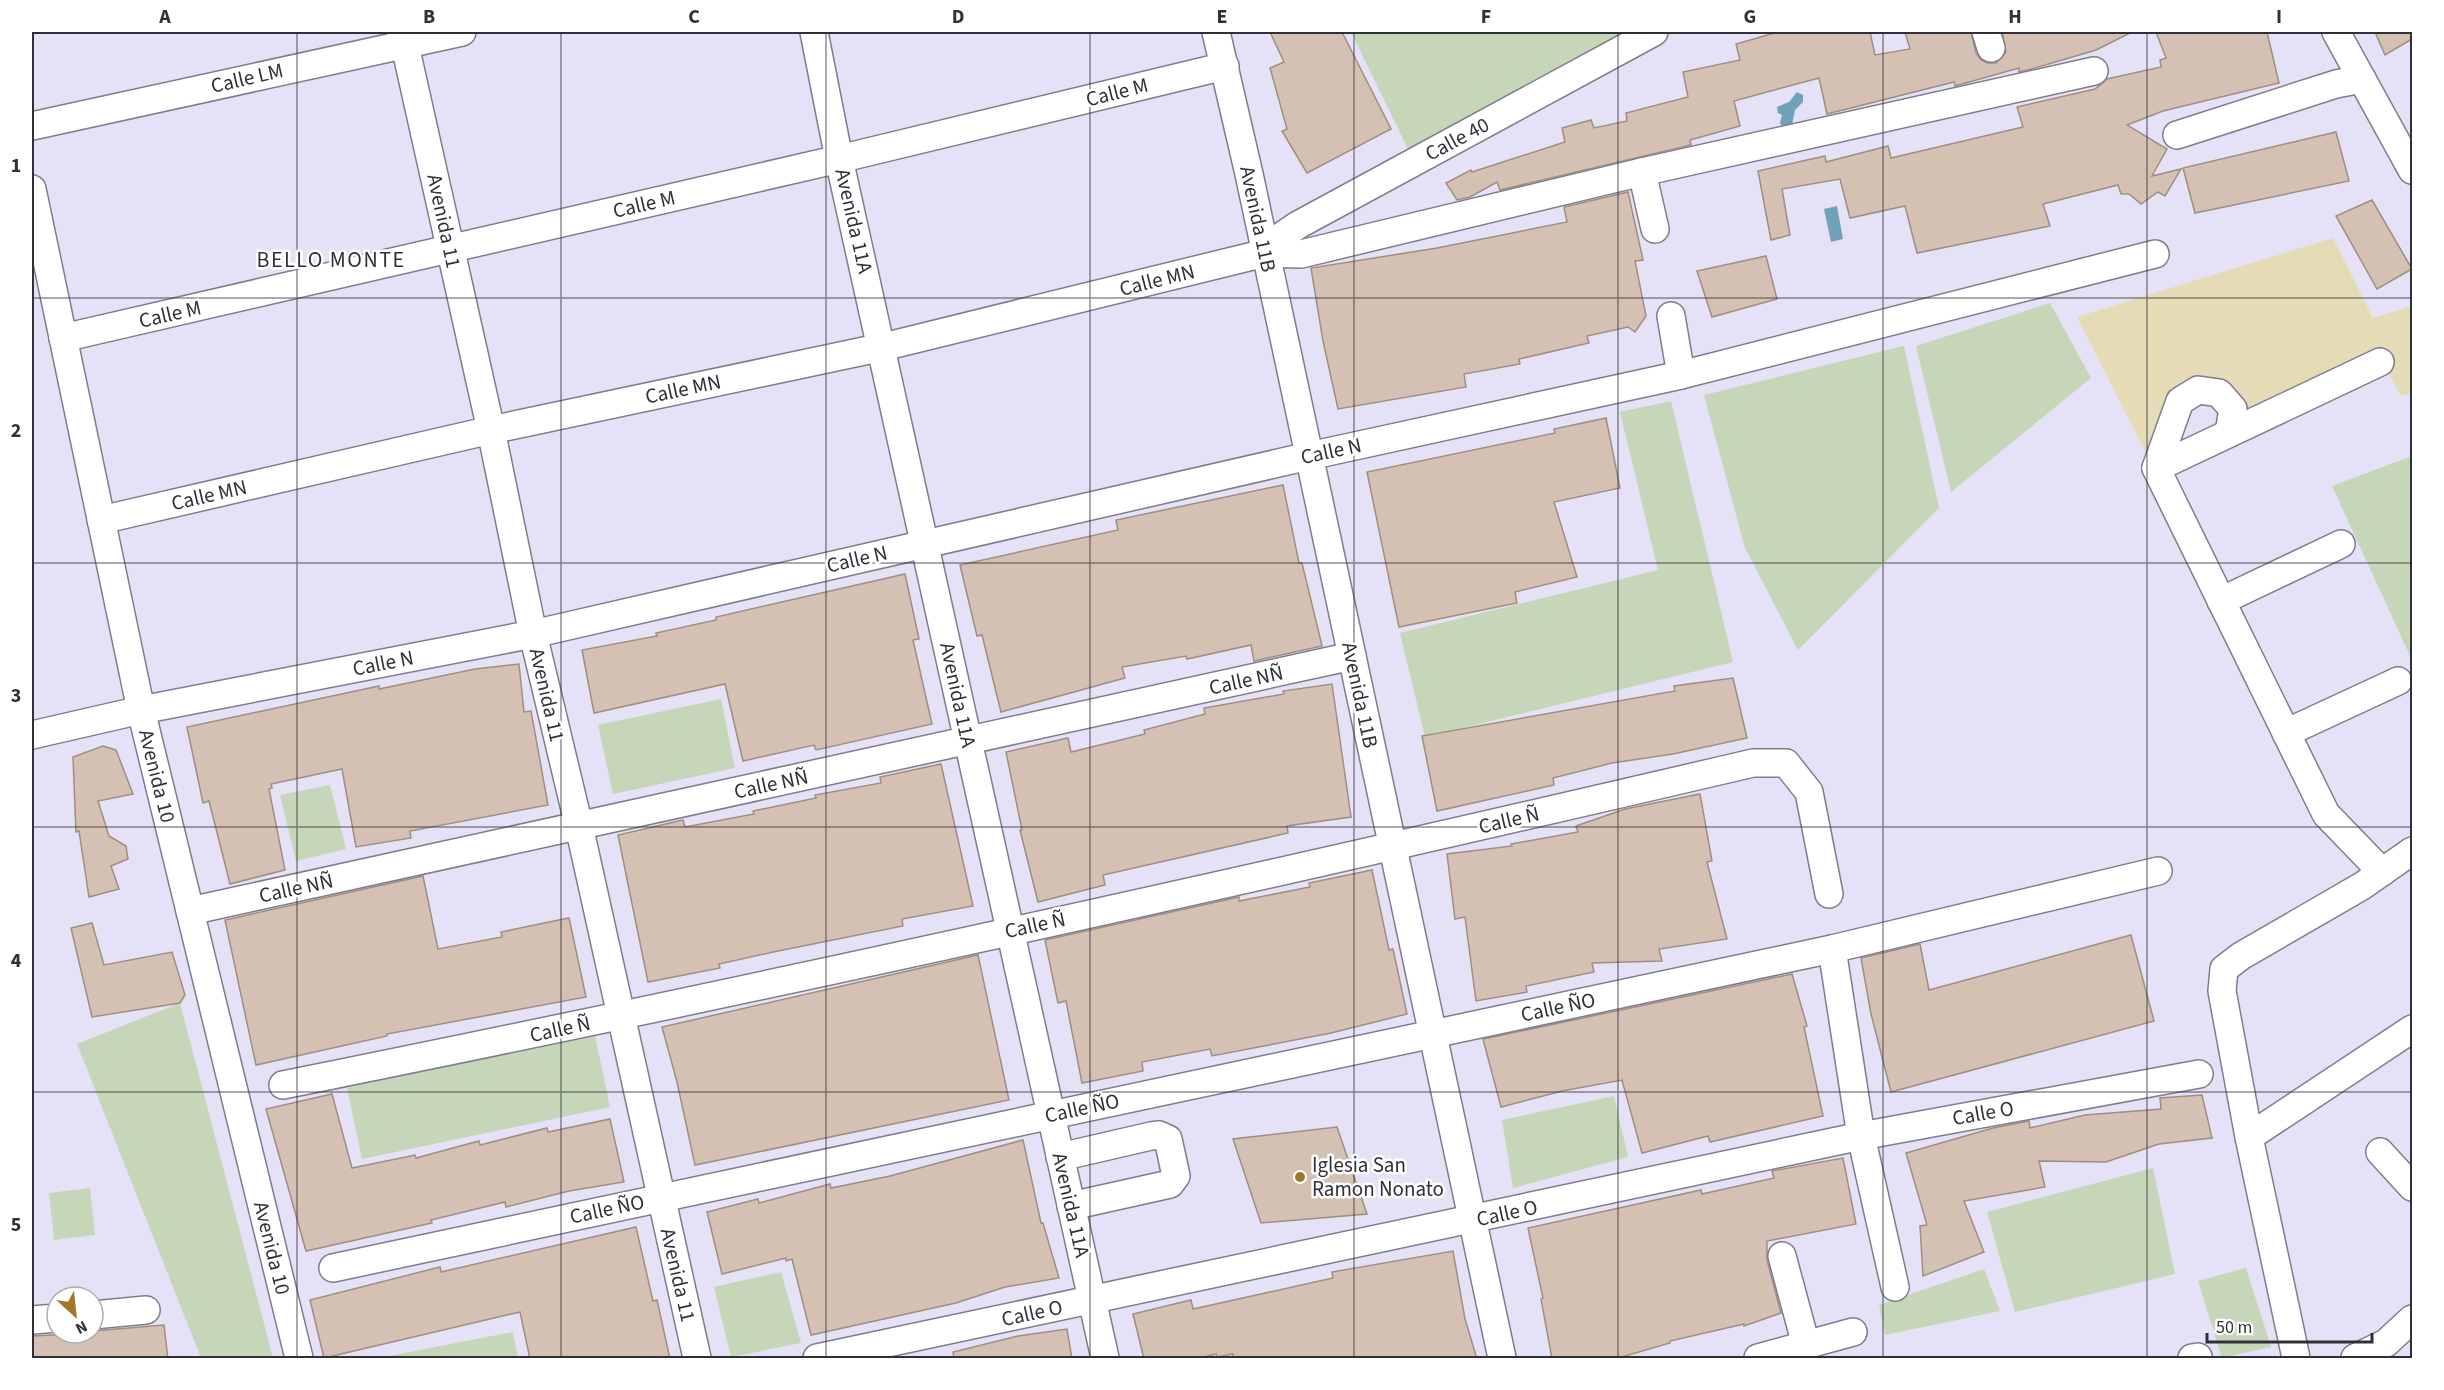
<svg xmlns="http://www.w3.org/2000/svg" width="2444" height="1390" font-family="'Source Sans 3',sans-serif">
  <style>
    .green { fill: #c6d6b8 }
    .sand { fill: #e5dbb6 }
    .water { fill: #72a2b7 }
    .building { fill: #d4c1b3; stroke: #a08e81; stroke-width: 1.5 }
    .lines { fill: none; stroke-linecap: round; stroke-linejoin: round }
    .minor-casing { stroke: #7f7c8e; stroke-width: 30 }
    .minor { stroke: #fff; stroke-width: 27 }
    .grid { fill: none; stroke: #312f37; stroke-width: 1.5; stroke-opacity: 0.55 }
    .poi-dot { fill: #a37628; stroke: #fff; stroke-width: 2 }
    .labels { text-anchor: middle; dominant-baseline: central; stroke-width: 5; stroke-linejoin: round; paint-order: stroke }
    .street-label { font-size: 21px; fill: #312f37; stroke: #fff }
    .poi-label { font-size: 21px; fill: #312f37; stroke: #fff; text-anchor: start }
    .neighbourhood-label { font-size: 22px; letter-spacing: 1.5px; fill: #312f37; stroke: #fff }
    .neatline { fill: none; stroke: #312f37; stroke-width: 2 }
    .grid-label { font-size: 20px; text-anchor: middle; font-weight: bold; fill: #312f37 }
  </style>
  <rect width="100%" height="100%" fill="#e5e1f6"/>
  <g class="green">
    <path d="M1351,32H1621L1623,37L1408,149Z"/>
    <path d="M2050,303L2091,378L1951,492L1916,346Z"/>
    <path d="M1904,346L1939,508L1798,650L1745,548L1704,395Z"/>
    <path d="M1671,401L1733,662L1425,737L1400,633L1658,570L1620,412Z"/>
    <path d="M2412,456V660L2332,486Z"/>
    <path d="M721,699L735,768L613,794L598,725Z"/>
    <path d="M330,785L346,849L296,861L280,795Z"/>
    <path d="M180,1003L273,1358H201L77,1044Z"/>
    <path d="M595,1036L610,1107L362,1159L347,1088Z"/>
    <path d="M1614,1096L1628,1157L1513,1188L1502,1120Z"/>
    <path d="M2153,1168L2175,1274L2015,1312L1987,1212Z"/>
    <path d="M90,1188L95,1235L54,1240L49,1193Z"/>
    <path d="M2246,1268L2271,1347L2222,1358L2198,1281Z"/>
    <path d="M1984,1269L2000,1311L1885,1335L1879,1305Z"/>
    <path d="M781,1272L801,1343L731,1357L714,1287Z"/>
    <path d="M513,1332L518,1358H379Z"/>
  </g>
  <path class="sand" d="M2333,238L2373,318L2412,306V393L2401,396L2381,359L2232,429L2196,388L2153,467L2077,317Z"/>
  <g class="water">
    <path d="M1797,92L1803,95V102L1795,110L1792,125L1783,128L1780,123L1782,115L1778,113L1777,107L1789,102Z"/>
    <path d="M1837,206L1843,239L1831,242L1824,209Z"/>
  </g>
  <g class="building">
    <path d="M1270,32H1342L1391,129L1307,173L1282,131L1287,129L1270,68L1284,62Z"/>
    <path d="M1778,32H1870L1875,55L1910,49L1905,32H1971L1976,53L1981,60L1988,63H1996L2006,52L2002,32H2132L2096,50L2035,68L2019,72V68L1955,86L1954,82L1827,114L1819,78L1734,101L1740,126L1690,140L1691,145L1500,190L1497,182L1470,197L1457,200L1446,183L1471,170L1472,172L1565,142L1562,128L1591,120L1594,128L1627,121L1626,113L1688,97L1683,72L1740,60L1736,44Z"/>
    <path d="M2156,32H2267L2279,83L2163,111L2127,125L2167,149L2152,176L2181,169L2165,196L2158,192L2141,204L2129,194H2121L2118,185L2043,204L2050,226L1917,253L1905,206L1850,218L1840,179L1782,189L1790,235L1771,240L1758,171L1825,156L1826,162L1888,146L1891,158L2023,127L2017,107L2095,89L2107,79L2161,67L2160,60L2166,58Z"/>
    <path d="M2375,32H2412V39L2385,55Z"/>
    <path d="M2336,132L2349,181L2195,213L2183,168Z"/>
    <path d="M1628,192L1643,260L1635,261L1646,316L1635,332L1628,327L1587,336L1589,343L1519,359L1520,364L1464,374L1466,387L1338,409L1323,341L1311,268L1437,248L1567,222L1564,207Z"/>
    <path d="M2372,200L2412,269L2377,289L2336,216Z"/>
    <path d="M1766,256L1777,299L1712,317L1697,271Z"/>
    <path d="M1606,418L1620,488L1554,502L1577,577L1515,592L1517,603L1399,627L1367,472L1555,433L1554,429Z"/>
    <path d="M1283,485L1299,563H1302L1322,646L1254,661L1251,645L1187,659L1186,656L1122,667L1125,678L1001,712L982,635L977,636L960,565L1118,530L1116,520Z"/>
    <path d="M905,574L919,639L913,640L932,724L816,750L814,745L743,761L725,684L594,713L582,650L657,636L656,633L716,620V617Z"/>
    <path d="M519,664L524,712L531,711L548,805L410,831L411,838L356,847L342,769L271,784L272,788L269,789L285,870L230,884L209,801L203,803L187,727L379,686V689L475,669Z"/>
    <path d="M1733,678L1747,738L1673,754L1612,763L1553,778L1554,785L1437,811L1422,736L1675,691L1674,686Z"/>
    <path d="M1332,684L1351,817L1287,826L1288,833L1103,875L1105,885L1038,902L1020,830H1022L1006,752L1068,738L1071,752L1145,734L1144,730L1205,714L1204,708L1284,694L1283,691Z"/>
    <path d="M103,746L116,750L133,794L98,801L109,836L126,846L128,859L111,866L119,889L89,897L79,831L76,832L73,757Z"/>
    <path d="M941,764L973,906L902,919L903,926L778,951L719,964L720,968L648,982L618,835L683,820L685,827L754,814L753,811L816,798L815,795L881,783L880,777Z"/>
    <path d="M1700,794L1712,861L1707,862L1727,939L1659,949L1662,961L1592,963L1594,972L1526,986L1527,992L1476,1001L1465,917L1455,919L1447,854L1512,846L1511,844L1578,832L1576,826L1625,809Z"/>
    <path d="M1372,870L1389,950L1393,949L1407,1014L1331,1033L1212,1056L1210,1049L1142,1062L1143,1071L1082,1083L1066,1001L1058,1003L1045,940L1239,897V901L1310,887L1309,883Z"/>
    <path d="M423,876L438,949L502,937L501,932L569,918L586,997L387,1034V1036L256,1065L225,920Z"/>
    <path d="M92,923L104,965L172,952L185,995L180,1003L92,1017L71,928Z"/>
    <path d="M2131,935L2154,1021L1891,1092L1871,1014L1861,958L1920,944L1929,990Z"/>
    <path d="M978,955L1009,1100L695,1165L677,1082L662,1027Z"/>
    <path d="M1792,974L1807,1026L1804,1027L1823,1116L1710,1142L1708,1136L1642,1153L1622,1080L1562,1091L1501,1107L1483,1039Z"/>
    <path d="M332,1094L352,1168L415,1155L416,1158L479,1141L480,1145L547,1128L548,1132L610,1119L624,1182L569,1191L506,1207L505,1202L431,1220L432,1223L306,1251L266,1109Z"/>
    <path d="M2202,1095L2212,1138L2159,1144L2106,1162L2039,1161L2045,1187L1964,1201L1984,1252L1923,1276L1920,1226L1927,1225L1906,1153L1993,1128L2029,1121L2030,1128L2085,1115L2161,1109L2160,1098Z"/>
    <path d="M1337,1127L1367,1214L1261,1223L1233,1139Z"/>
    <path d="M1023,1140L1041,1223H1043L1059,1278L1005,1287L956,1303L811,1335L792,1259L786,1261V1258L722,1274L707,1212L758,1199L759,1203L830,1184L831,1188L890,1176Z"/>
    <path d="M1843,1158L1856,1224L1767,1241V1260L1781,1313L1744,1326V1324L1670,1341V1343L1615,1359H1552L1541,1299L1543,1298L1528,1228L1701,1190L1702,1194L1774,1178L1772,1171Z"/>
    <path d="M636,1227L653,1301L657,1300L670,1359H530L520,1312L324,1358L310,1300L440,1267L441,1272Z"/>
    <path d="M1453,1251L1465,1319L1477,1359H1233V1354L1217,1357L1216,1354L1196,1359H1144L1133,1314L1191,1300L1193,1309L1333,1278L1332,1272Z"/>
    <path d="M164,1325L168,1359H32V1336L93,1333V1331Z"/>
    <path d="M1067,1329L1072,1359H954L953,1352L1018,1336Z"/>
  </g>
  <g class="lines">
    <g class="minor-casing">
      <g id="minor">
        <path d="M402,32L491,430L533,634L579,826L697,1358"/>
        <path d="M814,32L839,159L1105,1358"/>
        <path d="M1216,32L1249,174L1502,1358"/>
        <path d="M1986,32L1991,48"/>
        <path d="M2336,32L2412,170"/>
        <path d="M32,126L462,32"/>
        <path d="M2177,135L2336,84L2362,79"/>
        <path d="M1642,172L1655,229"/>
        <path d="M32,189L141,710L299,1358"/>
        <path d="M1265,253L1279,238L1298,225L1654,32"/>
        <path d="M1671,316L1681,375"/>
        <path d="M63,338L839,159L1225,66"/>
        <path d="M2380,362L2156,468L2326,814L2382,872"/>
        <path d="M2156,468L2180,401L2198,390L2219,393L2233,409L2229,433"/>
        <path d="M101,520L491,430L883,347L1265,253L1301,254L1642,172L2094,71"/>
        <path d="M2221,601L2341,544"/>
        <path d="M2286,733L2398,681"/>
        <path d="M32,735L141,710L533,634L1309,456L1681,375L2155,254"/>
        <path d="M190,911L1352,656"/>
        <path d="M1832,949L1861,1136L1895,1287"/>
        <path d="M283,1085C775,986 1265,877 1753,763H1786L1809,792L1829,894"/>
        <path d="M2249,1137L2412,1029"/>
        <path d="M2380,1152L2412,1187"/>
        <path d="M1060,1157L1151,1136L1159,1135L1168,1139L1176,1176L1170,1184L1071,1206"/>
        <path d="M1782,1256L1806,1345"/>
        <path d="M333,1268L1832,949L2158,871"/>
        <path d="M93,1315L146,1310"/>
        <path d="M32,1320L57,1318"/>
        <path d="M817,1358L1861,1136L2199,1074"/>
        <path d="M1758,1358L1853,1332"/>
        <path d="M2192,1358L2198,1357"/>
        <path d="M2296,1358L2249,1137L2222,991L2224,969L2241,956L2362,886L2412,851"/>
        <path d="M2355,1358L2386,1343L2412,1319"/>
      </g>
    </g>
    <use href="#minor" class="minor"/>
  </g>
  <path class="grid" d="M297,32V1358M561,32V1358M826,32V1358M1090,32V1358M1354,32V1358M1618,32V1358M1883,32V1358M2147,32V1358M32,298H2412M32,563H2412M32,827H2412M32,1092H2412"/>
  <circle class="poi-dot" cx="1300" cy="1177" r="6"/>
  <g class="labels">
    <g class="street-label">
      <text transform="translate(247 78) rotate(-13)">Calle LM</text>
      <text transform="translate(1117 92) rotate(-14)">Calle M</text>
      <text transform="translate(1457 139) rotate(-28)">Calle 40</text>
      <text transform="translate(644 204) rotate(-13)">Calle M</text>
      <text transform="translate(1258 219) rotate(78)">Avenida 11B</text>
      <text transform="translate(444 221) rotate(78)">Avenida 11</text>
      <text transform="translate(854 221) rotate(77)">Avenida 11A</text>
      <text transform="translate(1157 280) rotate(-14)">Calle MN</text>
      <text transform="translate(170 314) rotate(-13)">Calle M</text>
      <text transform="translate(683 389) rotate(-12)">Calle MN</text>
      <text transform="translate(1331 451) rotate(-12)">Calle N</text>
      <text transform="translate(209 495) rotate(-13)">Calle MN</text>
      <text transform="translate(857 559) rotate(-13)">Calle N</text>
      <text transform="translate(383 663) rotate(-11)">Calle N</text>
      <text transform="translate(1246 680) rotate(-12)">Calle NÑ</text>
      <text transform="translate(547 695) rotate(77)">Avenida 11</text>
      <text transform="translate(958 695) rotate(78)">Avenida 11A</text>
      <text transform="translate(1360 695) rotate(78)">Avenida 11B</text>
      <text transform="translate(157 776) rotate(76)">Avenida 10</text>
      <text transform="translate(771 784) rotate(-12)">Calle NÑ</text>
      <text transform="translate(1509 820) rotate(-13)">Calle Ñ</text>
      <text transform="translate(296 888) rotate(-12)">Calle NÑ</text>
      <text transform="translate(1035 925) rotate(-12)">Calle Ñ</text>
      <text transform="translate(1558 1007) rotate(-12)">Calle ÑO</text>
      <text transform="translate(560 1029) rotate(-12)">Calle Ñ</text>
      <text transform="translate(1082 1108) rotate(-12)">Calle ÑO</text>
      <text transform="translate(1983 1113) rotate(-10)">Calle O</text>
      <text transform="translate(1071 1205) rotate(77)">Avenida 11A</text>
      <text transform="translate(607 1209) rotate(-12)">Calle ÑO</text>
      <text transform="translate(1507 1213) rotate(-12)">Calle O</text>
      <text transform="translate(272 1248) rotate(76)">Avenida 10</text>
      <text transform="translate(678 1275) rotate(77)">Avenida 11</text>
      <text transform="translate(1032 1313) rotate(-12)">Calle O</text>
    </g>
    <g class="poi-label">
      <text x="1312" y="1165">Iglesia San<tspan x="1312" dy="24">Ramon Nonato</tspan></text>
    </g>
    <g class="neighbourhood-label">
      <text x="331" y="260">BELLO MONTE</text>
    </g>
  </g>
  <rect width="2444" height="1390" fill="none" stroke="#ffffff" stroke-width="66"/>
  <g transform="translate(75 1315) rotate(153)"><circle r="28" fill="#ffffff" stroke="#adacaf" stroke-width="1.5"/>
  <path d="M0-4.5L10 22L0 15L-10 22Z" fill="#a37628"/>
  <text y="-9" font-size="16" font-weight="bold" text-anchor="middle" fill="#312f37">N</text>
  </g>
  <path d="M2207 1333v9h165v-9" fill="none" stroke="#312f37" stroke-width="3"/>
  <text x="2216" y="1333" font-size="18" fill="#312f37" stroke="#ffffff" stroke-width="4.5" paint-order="stroke">50 m</text>
  <rect x="33" y="33" width="2378" height="1324" class="neatline"/>
  <g class="grid-label">
    <text x="165" y="23">A</text>
    <text x="429" y="23">B</text>
    <text x="694" y="23">C</text>
    <text x="958" y="23">D</text>
    <text x="1222" y="23">E</text>
    <text x="1486" y="23">F</text>
    <text x="1750" y="23">G</text>
    <text x="2015" y="23">H</text>
    <text x="2279" y="23">I</text>
    <text x="16" y="172">1</text>
    <text x="16" y="437">2</text>
    <text x="16" y="702">3</text>
    <text x="16" y="967">4</text>
    <text x="16" y="1231">5</text>
  </g>
</svg>
